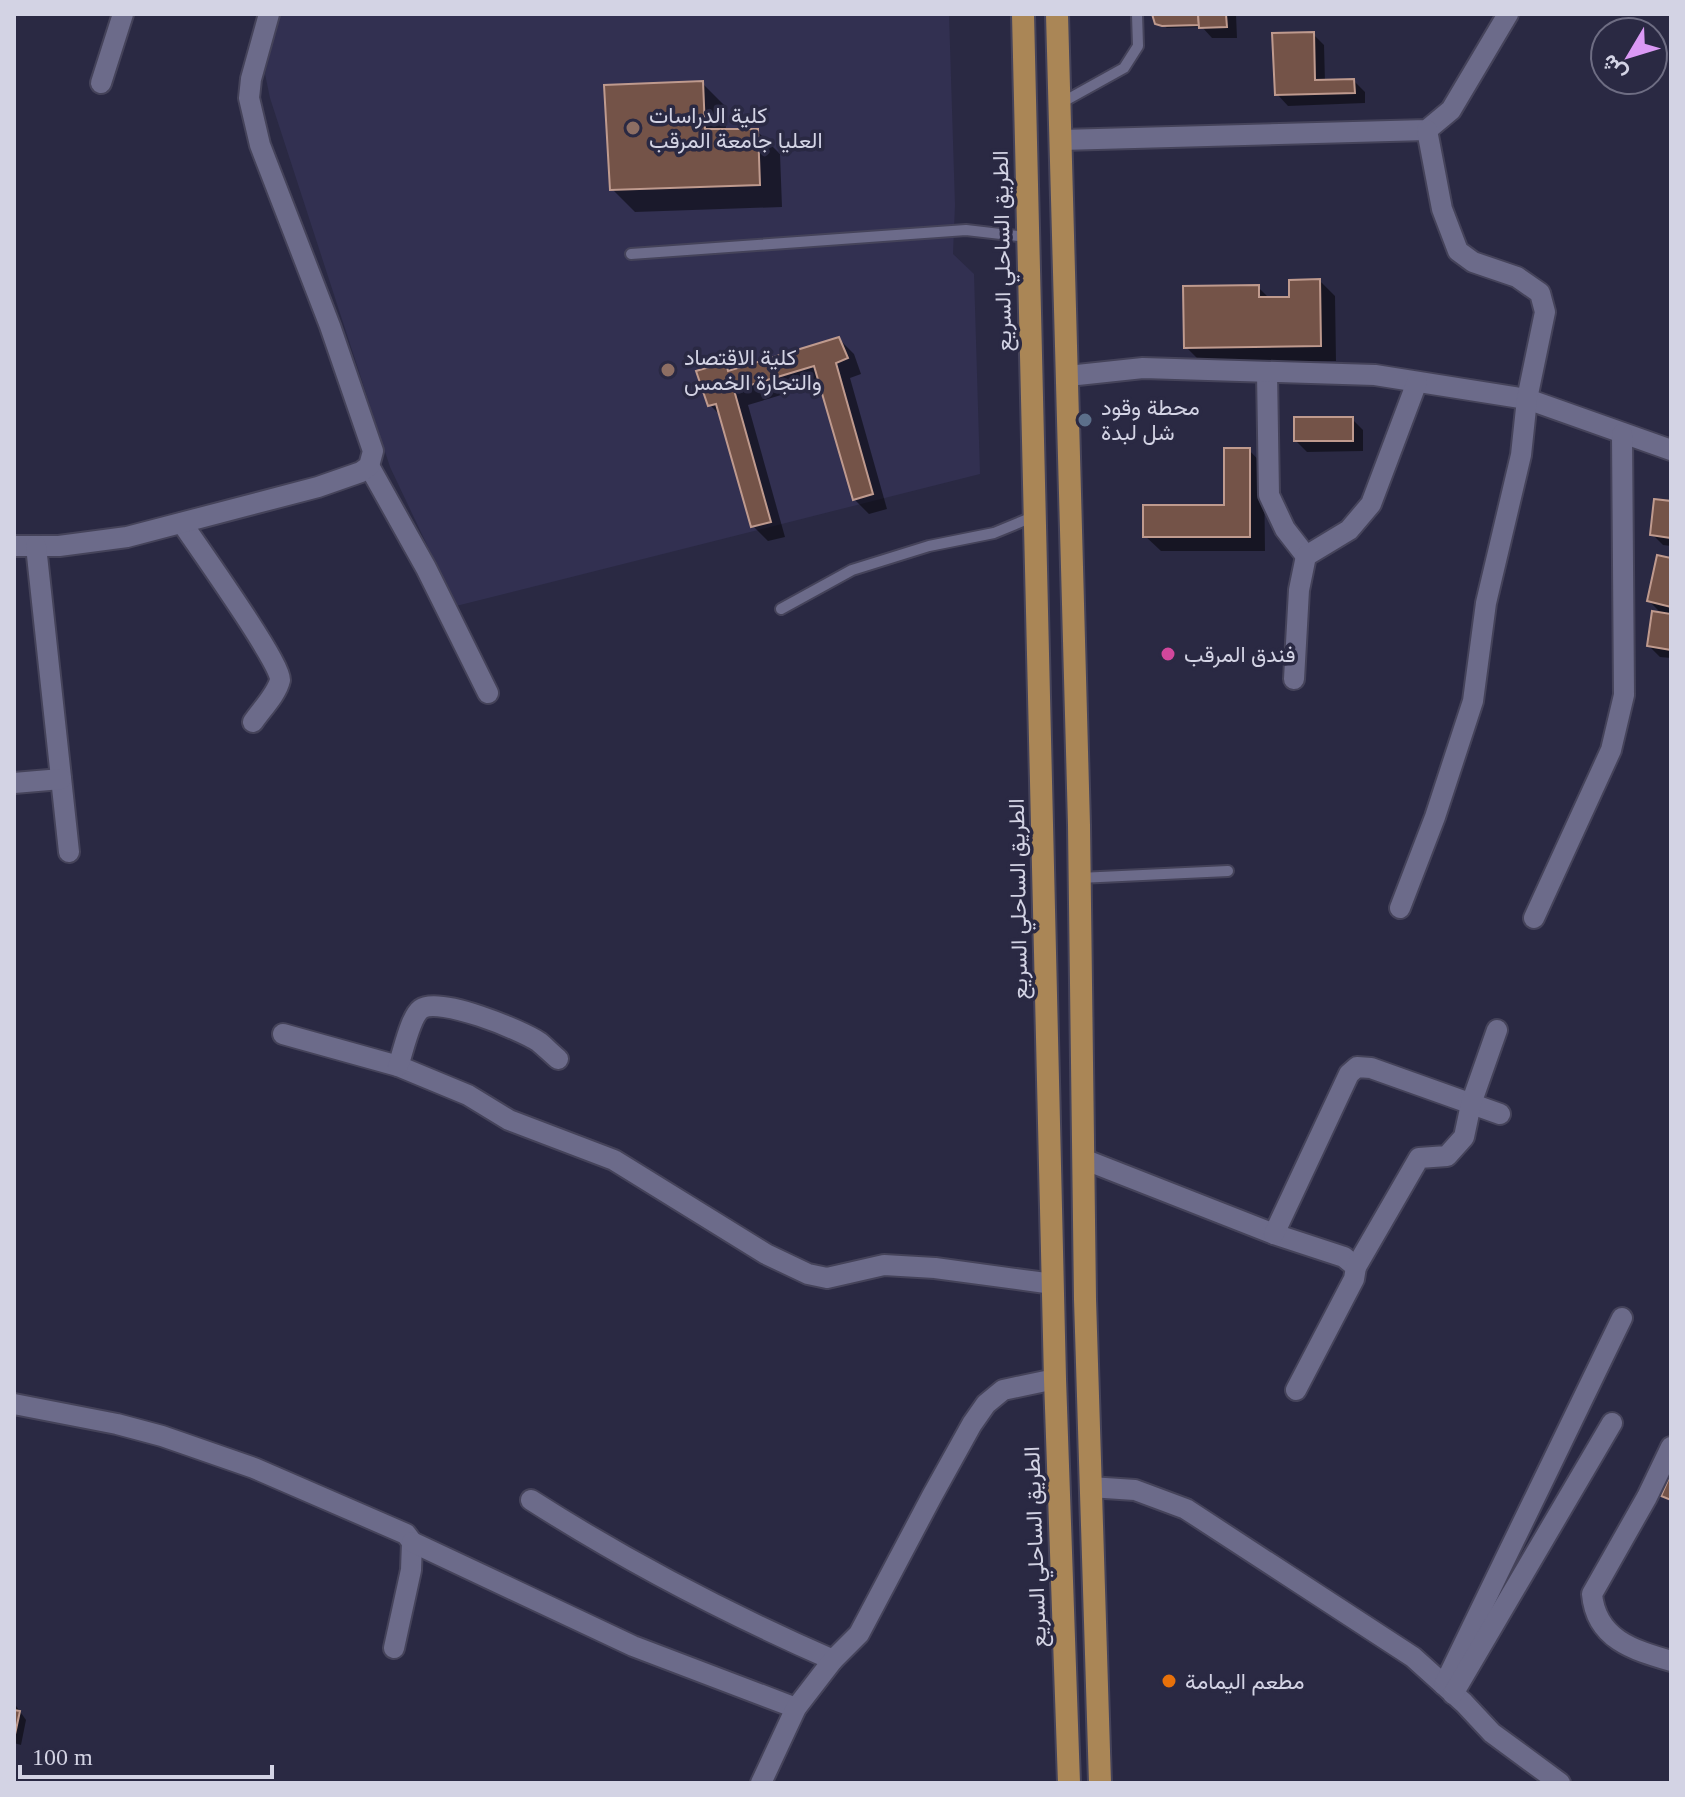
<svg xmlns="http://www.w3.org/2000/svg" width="1685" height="1797" font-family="'Times New Roman',Vazirmatn,serif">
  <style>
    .built { fill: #323051; fill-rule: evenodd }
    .shadow { fill: #0007 }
    .building { fill: #745348; stroke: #bf9a8e; stroke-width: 2 }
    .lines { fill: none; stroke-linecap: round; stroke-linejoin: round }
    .service-casing { stroke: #45435a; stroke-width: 14 }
    .minor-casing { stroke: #45435a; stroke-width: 24 }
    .trunk-casing { stroke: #45435a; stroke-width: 26 }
    .service { stroke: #6c6b8a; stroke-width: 10 }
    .minor { stroke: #6c6b8a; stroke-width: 20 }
    .trunk { stroke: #aa8656; stroke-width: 22 }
    .education-dot { fill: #8d6e63; stroke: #2a2943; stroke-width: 3 }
    .service-dot { fill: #5c6f8a; stroke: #2a2943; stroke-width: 3 }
    .hotel-dot { fill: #d1479c; stroke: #2a2943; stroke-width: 3 }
    .food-dot { fill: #e8710a; stroke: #2a2943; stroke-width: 3 }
    .labels { text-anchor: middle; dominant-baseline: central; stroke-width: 7; stroke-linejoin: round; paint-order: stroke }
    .poi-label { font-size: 22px; fill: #d3d3e4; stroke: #2a2943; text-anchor: start }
    .street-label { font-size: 22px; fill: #d3d3e4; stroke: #2a2943 }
  </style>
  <rect width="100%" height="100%" fill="#2a2943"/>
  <path class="built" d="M280,14H949L955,205L953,254L974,274L980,474L456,606L390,467L270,98L265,74ZM733,129H758L760,183Z"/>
  <g class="shadow">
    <path d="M1154,14H1236L1237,38H1212L1202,27L1167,28L1158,22Z"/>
    <path d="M1313,34L1324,45L1325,82L1354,81L1365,92V103L1288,106L1277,94Z"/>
    <path d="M702,83L725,106L726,131H757L780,154L782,207L635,212L612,189Z"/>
    <path d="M1320,281L1335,296L1336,361L1201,362L1186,347L1258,287L1270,299H1291Z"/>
    <path d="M839,339L854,354L861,374L850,378L887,509L869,514L854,499L821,383L748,405L785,537L768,541L753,526L722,417L710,405L726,364L733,371Z"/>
    <path d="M1352,419L1363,430V451L1307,452L1296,441Z"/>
    <path d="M1249,450L1264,466L1265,551H1161L1145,536L1226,507Z"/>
    <path d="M1671,503V546L1663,545L1652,534Z"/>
    <path d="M1671,561V658L1660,657L1649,646L1663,615L1649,601Z"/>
    <path d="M14,1703L26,1720L21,1745L14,1743Z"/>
  </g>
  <g class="building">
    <path d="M1152,14H1198L1199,25L1162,26L1155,24Z"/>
    <path d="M1198,14H1226L1227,27L1199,28Z"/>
    <path d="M1314,32L1315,80L1354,79L1355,93L1275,95L1272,33Z"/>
    <path d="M703,81L705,129H758L760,185L610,190L604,85Z"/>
    <path d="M1320,279L1321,346L1184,348L1183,286L1259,285V297H1289V280Z"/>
    <path d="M839,337L848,358L836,363L873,494L853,500L814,366L734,390L771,522L751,527L716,404L708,406L696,371L726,362L728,371Z"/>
    <rect x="1294" y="417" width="59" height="24"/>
    <path d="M1224,448H1250V537H1143V505H1224Z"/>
    <path d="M1654,499L1671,501V538L1650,535Z"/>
    <path d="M1657,555L1671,558V607L1647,601Z"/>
    <path d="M1652,611L1671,614V650L1647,646Z"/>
    <path d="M1671,1473V1500L1661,1496Z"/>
    <path d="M14,1710L20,1711L14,1739Z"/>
  </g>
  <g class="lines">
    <g class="service-casing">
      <g id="service">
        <path d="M1061,103L1124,68L1138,46L1137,14"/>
        <path d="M631,254L966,230L1027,237"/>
        <path d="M781,609L852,570L929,546L994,533L1035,516"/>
        <path d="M1079,878L1228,871"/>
      </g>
    </g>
    <g class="minor-casing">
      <g id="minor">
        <path d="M101,83L123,14"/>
        <path d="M1061,140L1427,130L1451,110L1508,14"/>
        <path d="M1267,372L1269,495L1285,529L1306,556"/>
        <path d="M1068,376L1143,368L1375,375L1527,399L1671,450"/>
        <path d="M369,466L426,568L488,693"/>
        <path d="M182,523C196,544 283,666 280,680C277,694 261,710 253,722"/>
        <path d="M14,546H59L127,537L318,487L361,472L369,466L373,451L330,326L260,145L249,98L251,79L269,14"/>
        <path d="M36,546L69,852"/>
        <path d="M1294,679L1299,590L1306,556L1349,530L1371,504L1417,382"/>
        <path d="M14,783L61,779"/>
        <path d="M1400,908L1435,817L1473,701L1486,603L1521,455L1527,399L1545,312L1540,293L1517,277L1473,262L1458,251L1442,209L1427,130"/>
        <path d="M1534,918L1611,750L1624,695L1622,434"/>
        <path d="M283,1034L398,1066L468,1095L509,1120L614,1160L766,1254L808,1274L827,1278L884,1265L935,1268L1053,1284"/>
        <path d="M398,1066C403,1053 410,1017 421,1009C439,996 521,1030 539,1042C545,1047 551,1053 558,1059"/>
        <path d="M1083,1159L1274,1234L1344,1257L1356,1267"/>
        <path d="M1274,1234L1349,1074L1357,1067L1371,1068L1500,1114"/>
        <path d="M1296,1390L1354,1279L1356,1267L1419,1158L1447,1156L1464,1137L1471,1104L1497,1030"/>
        <path d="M14,1404L117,1424L162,1436L254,1468L406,1534L412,1542L411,1570L394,1648"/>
        <path d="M1671,1447L1647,1497L1592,1594C1596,1639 1633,1650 1671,1661"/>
        <path d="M1090,1487L1135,1490L1186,1509L1413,1657L1464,1703L1492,1733L1560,1783"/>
        <path d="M531,1500C628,1562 728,1614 833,1660"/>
        <path d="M412,1542L633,1646L796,1708"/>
        <path d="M1444,1685L1622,1318"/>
        <path d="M1453,1694L1612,1423"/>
        <path d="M761,1783L796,1708L833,1660L859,1634L932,1496L972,1424L986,1404L1003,1390L1055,1379"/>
      </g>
    </g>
    <g class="trunk-casing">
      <g id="trunk">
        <path d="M1023,14L1055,1379L1069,1783"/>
        <path d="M1057,14L1079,825L1085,1299L1100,1783"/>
      </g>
    </g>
    <use href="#service" class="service"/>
    <use href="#minor" class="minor"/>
    <use href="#trunk" class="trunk"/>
  </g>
  <g class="education-dot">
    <circle cx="633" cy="128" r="8"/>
    <circle cx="668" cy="370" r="8"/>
  </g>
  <circle class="service-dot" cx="1085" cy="420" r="8"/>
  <circle class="hotel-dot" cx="1168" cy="654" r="8"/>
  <circle class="food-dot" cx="1169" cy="1681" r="8"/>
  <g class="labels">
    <g class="poi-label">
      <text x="649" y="115">كلية الدراسات<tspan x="649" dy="25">العليا جامعة المرقب</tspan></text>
      <text x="684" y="357">كلية الاقتصاد<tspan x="684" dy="25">والتجارة الخمس</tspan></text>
      <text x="1101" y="407">محطة وقود<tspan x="1101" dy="25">شل لبدة</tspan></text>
      <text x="1184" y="654">فندق المرقب</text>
      <text x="1185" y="1681">مطعم اليمامة</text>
    </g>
    <g class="street-label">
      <text transform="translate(1002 251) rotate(-91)">الطريق الساحلي السريع</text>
      <text transform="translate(1018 899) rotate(-91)">الطريق الساحلي السريع</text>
      <text transform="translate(1035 1547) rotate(-92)">الطريق الساحلي السريع</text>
    </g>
  </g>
  <rect width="1685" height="1797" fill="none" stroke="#d3d3e4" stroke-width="32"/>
  <g transform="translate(1629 56) rotate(232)"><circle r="38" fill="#2a2943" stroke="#6e6d83" stroke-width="2"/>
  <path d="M0-6L14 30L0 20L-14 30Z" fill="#db99f5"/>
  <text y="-12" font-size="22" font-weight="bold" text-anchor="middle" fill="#d3d3e4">ش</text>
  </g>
  <path d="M20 1765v12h252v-12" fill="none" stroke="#d3d3e4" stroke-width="4"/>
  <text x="32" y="1765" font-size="24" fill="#d3d3e4" stroke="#2a2943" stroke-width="6" paint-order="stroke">100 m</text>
</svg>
